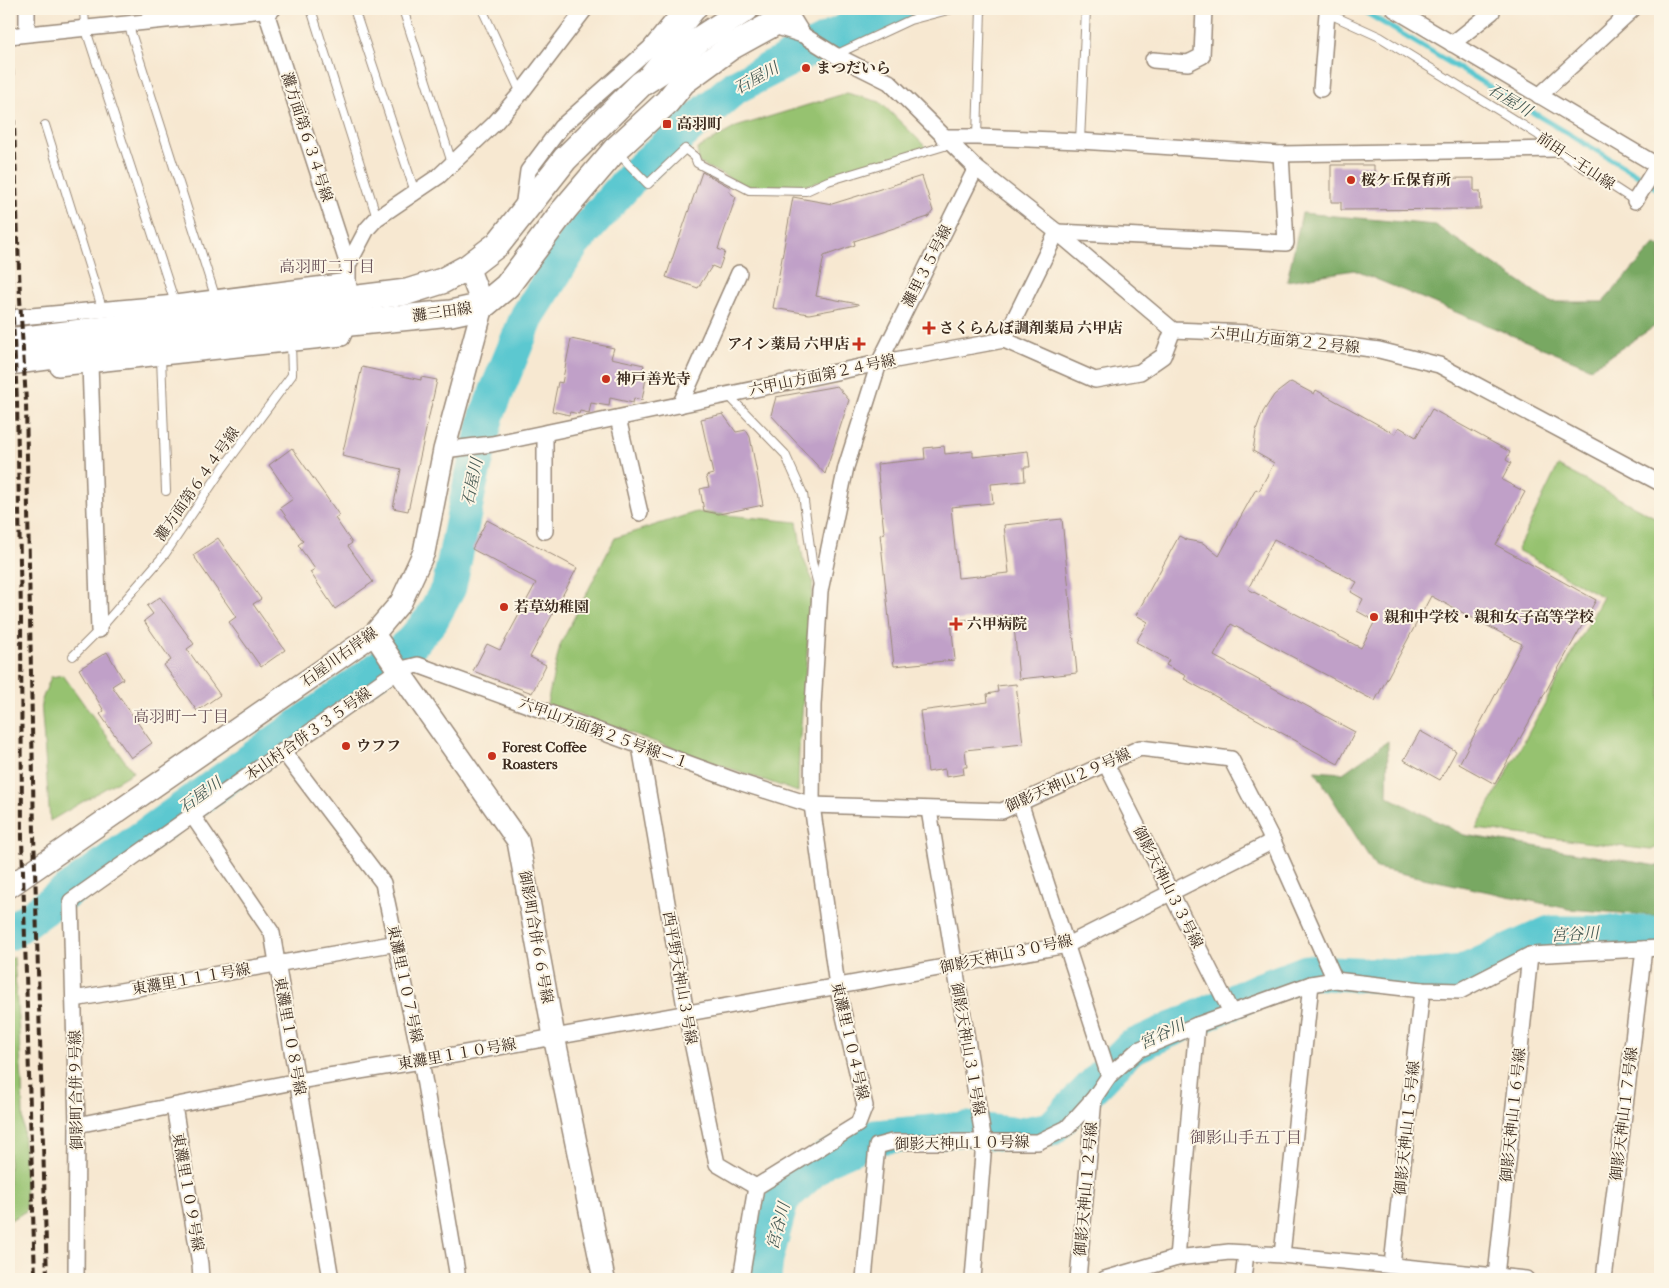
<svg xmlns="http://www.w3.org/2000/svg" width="1669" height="1288" font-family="'IM FELL French Canon','Noto Serif JP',serif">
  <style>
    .green { fill: #96c270; stroke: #687647 }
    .forest { fill: #78a862; stroke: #5a6940 }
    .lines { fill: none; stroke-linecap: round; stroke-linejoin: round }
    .stream { stroke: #5bc8d0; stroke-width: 5.5 }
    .river { stroke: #5bc8d0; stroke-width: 35 }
    .building { fill: #c0a0c8; fill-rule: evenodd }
    .lane-casing { stroke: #998978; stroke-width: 10 }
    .street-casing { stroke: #998978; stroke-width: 18 }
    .secondary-casing { stroke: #998978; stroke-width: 24 }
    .primary-casing { stroke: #998978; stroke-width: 28 }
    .lane { stroke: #fff; stroke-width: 8 }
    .street { stroke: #fff; stroke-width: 15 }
    .secondary { stroke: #fff; stroke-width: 21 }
    .primary { stroke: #fff; stroke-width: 25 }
    .rail { stroke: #3b2a1e; stroke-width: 4; stroke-dasharray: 8 4; stroke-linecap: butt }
    .poi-dot { fill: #c8321e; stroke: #fcf5e5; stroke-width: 2 }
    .labels { text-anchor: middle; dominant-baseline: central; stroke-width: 4; stroke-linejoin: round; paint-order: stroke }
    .poi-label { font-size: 15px; font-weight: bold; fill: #3b2a1e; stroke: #fcf5e5; text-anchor: start }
    .street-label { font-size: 15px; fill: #3b2a1e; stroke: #fcf5e5 }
    .water-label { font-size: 16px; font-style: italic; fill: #455953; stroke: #fcf5e5 }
    .neighbourhood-label { font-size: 16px; fill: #6a535a; stroke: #fcf5e5 }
  </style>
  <rect width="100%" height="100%" fill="#fcf5e5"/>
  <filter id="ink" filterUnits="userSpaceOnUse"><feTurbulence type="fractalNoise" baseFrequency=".02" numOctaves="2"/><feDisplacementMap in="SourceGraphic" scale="10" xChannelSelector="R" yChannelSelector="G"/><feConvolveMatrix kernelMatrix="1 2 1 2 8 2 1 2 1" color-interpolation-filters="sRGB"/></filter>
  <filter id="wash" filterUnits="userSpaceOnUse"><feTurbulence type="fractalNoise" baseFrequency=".0096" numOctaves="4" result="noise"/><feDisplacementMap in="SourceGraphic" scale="20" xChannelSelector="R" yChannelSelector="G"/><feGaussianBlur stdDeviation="1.12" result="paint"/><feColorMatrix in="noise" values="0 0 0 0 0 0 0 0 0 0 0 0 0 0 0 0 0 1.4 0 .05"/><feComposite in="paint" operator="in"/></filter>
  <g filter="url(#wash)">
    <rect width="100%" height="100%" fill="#f7e8d1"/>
    <g class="green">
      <path d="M847,93L880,102L927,148L808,185L748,187L699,163L697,149L736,127Z"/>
      <path d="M1558,466L1660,520V846L1651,850L1476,829L1603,597L1517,550Z"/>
      <path d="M696,512L797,522L803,558L813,581L799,749L798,792L547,704L560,645L615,538Z"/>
      <path d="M63,675L133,772L50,821L41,702L51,677Z"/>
      <path d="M14,957L22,1081L26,1211L9,1221V960Z"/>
    </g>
    <g class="forest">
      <path d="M1302,213L1435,225L1550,302H1603L1655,244L1660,246V323L1591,368L1354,270L1287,281Z"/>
      <path d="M1388,741L1387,796L1464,835L1658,866L1660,865V916L1569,909L1376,868L1315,771L1343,773Z"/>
    </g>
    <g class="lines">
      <path class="stream" d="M1360,9L1634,173L1660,191"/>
      <g class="river">
        <path d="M9,933L373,673L411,643L431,620L449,587L468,494L487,415L528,315L573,244L635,174L735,87L872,17L901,9"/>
        <path d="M764,1279L766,1259L782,1199L824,1160L875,1137L966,1129L1019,1135L1051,1129L1130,1048L1259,990L1307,972L1422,977L1461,973L1550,933H1660"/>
      </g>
    </g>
    <g id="blocks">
      <g class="building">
        <path d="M1331,165H1374V179L1474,178V191H1480L1481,209L1341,210V202H1331Z"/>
        <path d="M702,172L730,187L729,192L736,197L718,249L725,252L719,269L712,266L698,288L666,277Z"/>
        <path d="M922,176L933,211L928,217L854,241L855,245L824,256L816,296L858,304V305L809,314L773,308L793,197L832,204Z"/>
        <path d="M571,339L614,348L611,358L644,365L642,372L647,373L642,400L634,398L633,403L610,398L609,406L591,403L589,413L580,411L579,414L570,412L569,415L552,411L558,382L562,383Z"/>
        <path d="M362,367L421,380V377L437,380L408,511L393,508L401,469L342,456Z"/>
        <path d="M1291,382L1314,394L1316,390L1395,434L1399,427L1416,437L1432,409L1510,452L1506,460L1511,463L1502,480L1525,492L1496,545L1596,600L1495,784L1459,764L1522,644L1431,596L1375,701L1231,624L1214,656L1355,732L1338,764L1184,679L1186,676L1166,665L1169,660L1136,642L1148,622L1136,615L1179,536L1187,540L1203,543L1219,556L1256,489L1259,491L1274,463L1253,451L1256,431L1263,412L1274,395ZM1274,539L1357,582L1351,592L1363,599L1357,611L1375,621L1361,648L1248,589Z"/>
        <path d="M837,386L849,400L825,474L771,415L776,397Z"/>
        <path d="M723,414L736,432L746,430L750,437L763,505L719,514L704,511L700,489L709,487L706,476L713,474L701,419Z"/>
        <path d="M944,446L945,454L973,451V457L1028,451L1030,467H1024L1025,481L991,484L993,503L951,507L958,578L1009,573L1004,525L1062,519L1077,673L1019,679L1013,615L951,621L955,660L894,666L880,534L884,533L877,464L925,459L924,448Z"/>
        <path d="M292,448L339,515L335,518L352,543L348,546L373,582L335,609L310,572L315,569L298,545L303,541L280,508L293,499L269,465Z"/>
        <path d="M487,520L577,568L530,657L546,665L532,693L473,671L487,644L500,650L536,583L472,549Z"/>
        <path d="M218,538L261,599L253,604L285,650L261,667L229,622L236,617L193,555Z"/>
        <path d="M160,597L194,644L187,649L220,695L197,711L164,665L171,660L144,621L153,614L147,606Z"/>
        <path d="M107,652L123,679L112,686L152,743L131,758L100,714L104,711L79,669Z"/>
        <path d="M1016,684L1023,744L965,750L967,767H963L964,774L946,777L945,769L928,772L920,711L988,702L987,694L998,692L997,686Z"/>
        <path d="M1420,731L1456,751L1440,780L1404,760Z"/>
      </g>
    </g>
  </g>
  <g filter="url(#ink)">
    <use href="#blocks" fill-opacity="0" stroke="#998978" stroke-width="1"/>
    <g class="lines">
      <g class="lane-casing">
        <g id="lane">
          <path d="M84,9L85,27L175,303"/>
          <path d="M147,9V21"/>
          <path d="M311,9L377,218"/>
          <path d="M354,9L415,192"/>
          <path d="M403,9L452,163"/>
          <path d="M482,9L521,93"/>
          <path d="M1325,12L1380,37L1537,134L1555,149L1635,201"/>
          <path d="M128,23L216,299"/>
          <path d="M835,55L910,20L952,9"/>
          <path d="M45,125L103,311"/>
          <path d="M977,137L981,9"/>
          <path d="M1080,141L1086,9"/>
          <path d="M618,153L648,184L685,149L695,157L697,163L749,190L806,191L828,181L951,144"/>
          <path d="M161,357L166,491"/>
          <path d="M728,395L785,454L803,494L812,562L818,585"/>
          <path d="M73,656L99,630L165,554L223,468L292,375L291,343"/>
        </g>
      </g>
      <g class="street-casing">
        <g id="street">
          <path d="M27,9V33"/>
          <path d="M265,9L348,265"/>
          <path d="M787,9L803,35"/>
          <path d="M1394,9L1660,167"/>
          <path d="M771,25L803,35L835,55L889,82L976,168L1057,232L1173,330L1249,333L1379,350L1439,365L1660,483"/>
          <path d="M9,36L273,9"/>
          <path d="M1452,44L1492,12"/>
          <path d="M1153,60L1188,63L1202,56L1204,9"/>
          <path d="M648,72L699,9"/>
          <path d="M1321,89L1327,13"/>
          <path d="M1539,96L1633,9"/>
          <path d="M943,137H977L1080,141L1281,154L1555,149"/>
          <path d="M1635,201L1657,166"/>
          <path d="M523,208L528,171L561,127L650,48L682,9"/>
          <path d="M351,300L348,281V265L367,229L377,218L439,176L494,124L521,93L585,9"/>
          <path d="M9,318L175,303L348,281"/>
          <path d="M1004,340L1057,232L1286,243L1281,154"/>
          <path d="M90,364L99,630"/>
          <path d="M58,368L342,338L349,323"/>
          <path d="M680,405L739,273"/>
          <path d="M618,418L640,513"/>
          <path d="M444,450L492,444L879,363L1004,340L1095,380L1140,372L1163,356L1173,330"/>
          <path d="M545,531V433"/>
          <path d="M640,746L686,1013L717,1164L756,1187"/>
          <path d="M283,751L383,883L421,1061L457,1272L456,1279"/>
          <path d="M1106,764L1231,1012"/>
          <path d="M1020,802L1109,1076"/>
          <path d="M929,810L984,1142L973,1279"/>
          <path d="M192,815L272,933L331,1279"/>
          <path d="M74,999L397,943"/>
          <path d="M174,1106L200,1264L201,1279"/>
          <path d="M77,1125L298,1081L421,1061L1067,945L1273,841"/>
          <path d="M1282,1255L1311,984"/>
          <path d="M1177,1258L1197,1025"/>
          <path d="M1392,1265L1422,990"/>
          <path d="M1496,1276L1530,955"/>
          <path d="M76,1279L77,1125L71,901L398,670L418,665L739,782L812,805L1002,811L1140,748L1231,759L1273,841L1335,980"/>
          <path d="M741,1279L756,1187L858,1124L865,1106L837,986L812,805L813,705L820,591L846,467L879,363L976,168"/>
          <path d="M864,1279L877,1146L892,1142H1038L1067,1128L1094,1098L1109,1076L1138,1050L1197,1025L1311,984L1335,980L1422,990L1460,991L1530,955L1660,948"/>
          <path d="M1078,1279L1094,1098"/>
          <path d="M1105,1279L1177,1258L1229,1252L1282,1255L1526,1279"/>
          <path d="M1243,1279L1246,1253"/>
          <path d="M1604,1279L1644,949"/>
        </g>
      </g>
      <g class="secondary-casing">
        <g id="secondary">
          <path d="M374,634L398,670L518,841L554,1036L604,1279"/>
          <path d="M9,887L374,634L401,602L424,552L444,450L483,306L468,267"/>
        </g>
      </g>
      <g class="primary-casing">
        <g id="primary">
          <path d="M9,341L407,292L442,281L468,267L498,244L565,159L641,84L664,69L701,38L746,9"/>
          <path d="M9,362L160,342L451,313L483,306L507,286L564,210L615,150L667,102L683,82L731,47L771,25L781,9"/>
        </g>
      </g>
      <use href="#lane" class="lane"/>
      <use href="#street" class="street"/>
      <use href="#secondary" class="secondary"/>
      <use href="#primary" class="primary"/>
      <g class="rail">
        <path d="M10,9L20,298L26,402L34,834L47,1279"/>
        <path d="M9,233L17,402L21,615L22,838L35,1279"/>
      </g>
    </g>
  </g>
  <g class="poi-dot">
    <circle cx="806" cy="68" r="5"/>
    <rect x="662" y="119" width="10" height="10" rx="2.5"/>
    <circle cx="1351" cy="180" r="5"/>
    <path d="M926.5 320.5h5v5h5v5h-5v5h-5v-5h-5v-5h5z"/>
    <path d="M856.5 336.5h5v5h5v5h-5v5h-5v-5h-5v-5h5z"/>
    <circle cx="606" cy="379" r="5"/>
    <circle cx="504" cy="607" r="5"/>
    <circle cx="1374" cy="617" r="5"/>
    <path d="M953.5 616.5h5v5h5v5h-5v5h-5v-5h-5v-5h5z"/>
    <circle cx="346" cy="746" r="5"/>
    <circle cx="492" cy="756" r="5"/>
  </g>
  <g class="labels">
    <g class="poi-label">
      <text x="816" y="68">まつだいら</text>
      <text x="677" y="124">高羽町</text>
      <text x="1361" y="180">桜ケ丘保育所</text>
      <text x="939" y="328">さくらんぼ調剤薬局 六甲店</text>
      <text x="849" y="344" text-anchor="end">アイン薬局 六甲店</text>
      <text x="616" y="379">神戸善光寺</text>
      <text x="514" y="607">若草幼稚園</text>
      <text x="1384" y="617">親和中学校・親和女子高等学校</text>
      <text x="967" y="624">六甲病院</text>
      <text x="356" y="746">ウフフ</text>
      <text x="502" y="747">Forest Coffee<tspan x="502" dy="17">Roasters</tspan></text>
    </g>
    <g class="street-label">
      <text transform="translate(307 137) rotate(72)">灘方面第６３４号線</text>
      <text transform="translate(1576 161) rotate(34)">前田一王山線</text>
      <text transform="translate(927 266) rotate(-63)">灘里３５号線</text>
      <text transform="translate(442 312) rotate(-8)">灘三田線</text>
      <text transform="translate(1285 340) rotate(6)">六甲山方面第２２号線</text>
      <text transform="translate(822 375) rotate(-12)">六甲山方面第２４号線</text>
      <text transform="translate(197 484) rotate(-55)">灘方面第６４４号線</text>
      <text transform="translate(339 657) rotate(-36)">石屋川右岸線</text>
      <text transform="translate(604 733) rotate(20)">六甲山方面第２５号線－１</text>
      <text transform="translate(308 734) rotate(-35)">本山村合併３３５号線</text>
      <text transform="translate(1068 780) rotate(-24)">御影天神山２９号線</text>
      <text transform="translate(1168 887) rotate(63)">御影天神山３３号線</text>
      <text transform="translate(536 937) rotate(80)">御影町合併６６号線</text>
      <text transform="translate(1006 954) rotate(-12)">御影天神山３０号線</text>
      <text transform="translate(680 978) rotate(80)">西平野天神山３号線</text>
      <text transform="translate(191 979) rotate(-10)">東灘里１１１号線</text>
      <text transform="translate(405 984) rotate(78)">東灘里１０７号線</text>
      <text transform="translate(290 1036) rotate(80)">東灘里１０８号線</text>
      <text transform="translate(850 1041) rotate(77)">東灘里１０４号線</text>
      <text transform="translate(968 1049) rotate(80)">御影天神山３１号線</text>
      <text transform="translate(457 1054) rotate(-10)">東灘里１１０号線</text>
      <text transform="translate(76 1090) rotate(-91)">御影町合併９号線</text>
      <text transform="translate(1624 1114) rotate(-83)">御影天神山１７号線</text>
      <text transform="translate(1513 1115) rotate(-84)">御影天神山１６号線</text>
      <text transform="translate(1407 1128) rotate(-84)">御影天神山１５号線</text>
      <text transform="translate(962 1143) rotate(-1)">御影天神山１０号線</text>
      <text transform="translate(1086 1189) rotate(-85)">御影天神山１２号線</text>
      <text transform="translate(188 1192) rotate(80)">東灘里１０９号線</text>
    </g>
    <g class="water-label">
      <text transform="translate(756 78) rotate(-29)">石屋川</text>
      <text transform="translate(1510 100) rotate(31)">石屋川</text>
      <text transform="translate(472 482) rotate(-78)">石屋川</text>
      <text transform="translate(200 795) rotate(-36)">石屋川</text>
      <text transform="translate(1575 934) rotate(-3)">宮谷川</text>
      <text transform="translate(1162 1034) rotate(-25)">宮谷川</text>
      <text transform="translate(778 1226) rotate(-75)">宮谷川</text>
    </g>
    <g class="neighbourhood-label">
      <text x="327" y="266">高羽町二丁目</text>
      <text x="181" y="716">高羽町一丁目</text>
      <text x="1246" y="1137">御影山手五丁目</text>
    </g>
  </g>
  <rect width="1669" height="1288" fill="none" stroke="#fcf5e5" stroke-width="30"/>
</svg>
